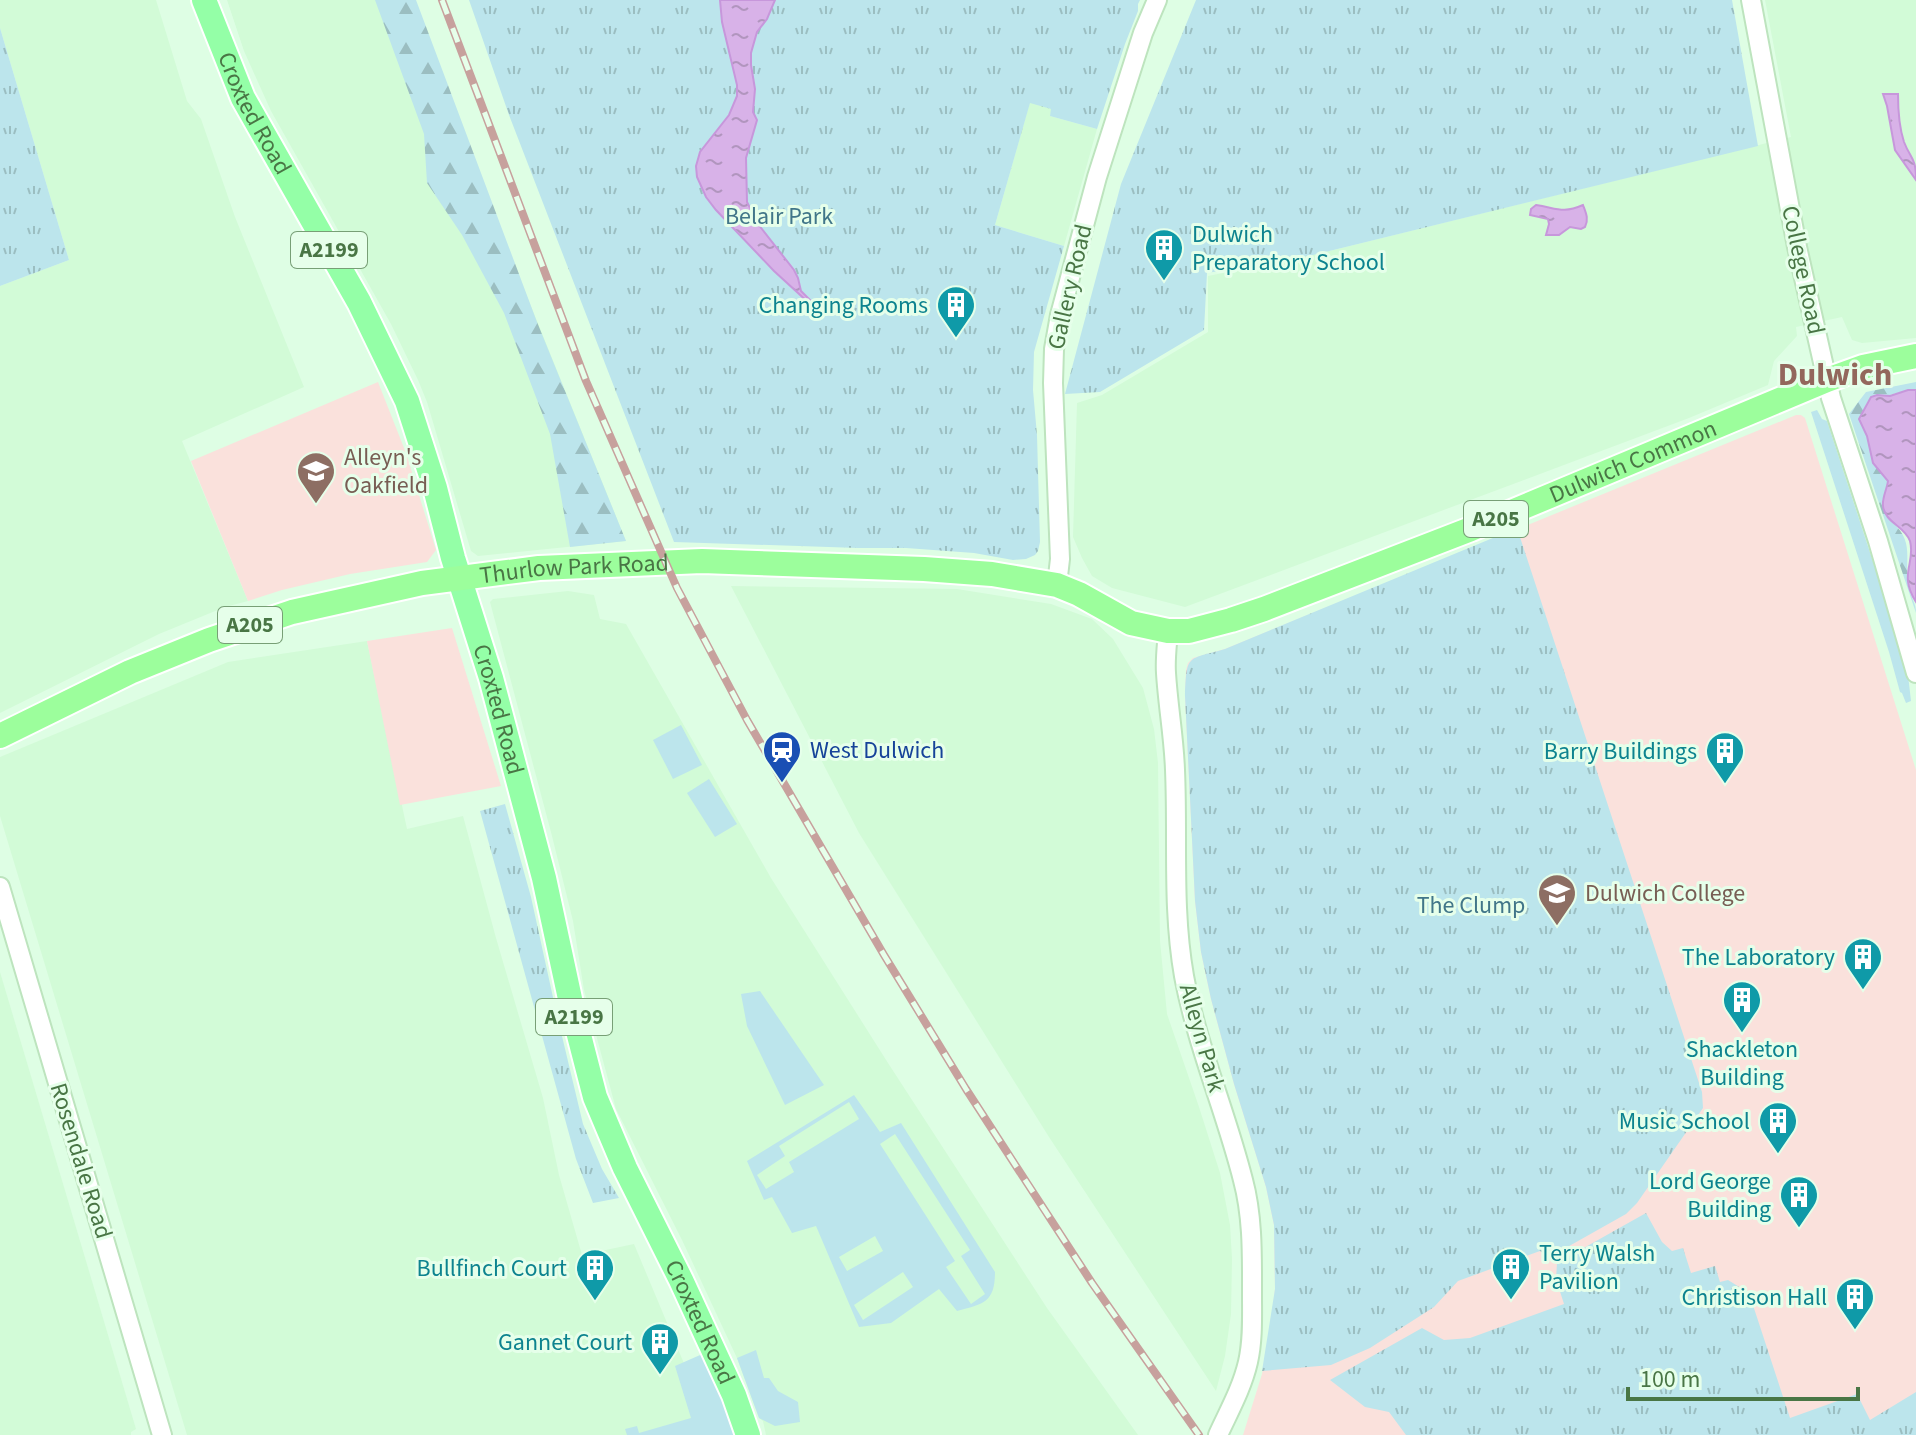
<svg xmlns="http://www.w3.org/2000/svg" width="1916" height="1435" font-family="'Source Sans 3',sans-serif">
  <style>
    .residential { fill: #d2fbd7 }
    .education { fill: #fae1dc }
    .grass { fill: #bce5ec; fill-rule: evenodd }
    .forest { fill: url(#forest-firs) }
    .park { fill: url(#park-tufts) }
    .water { fill: url(#water-ripples); stroke: #c797db; stroke-width: 2 }
    .lines { fill: none; stroke-linecap: round; stroke-linejoin: round }
    .tertiary-casing { stroke: #bde4be; stroke-width: 22 }
    .primary-casing { stroke: #fff; stroke-width: 28 }
    .trunk-casing { stroke: #fff; stroke-width: 28 }
    .tertiary { stroke: #fff; stroke-width: 18 }
    .primary { stroke: #94ffa7; stroke-width: 24 }
    .trunk { stroke: #9cfe9c; stroke-width: 24 }
    .rail-casing { stroke: #c7a19d; stroke-width: 8 }
    .rail { stroke: #e6ffea; stroke-width: 5; stroke-dasharray: 15; stroke-linecap: butt }
    .labels { text-anchor: middle; dominant-baseline: central; stroke-width: 6; stroke-linejoin: round; paint-order: stroke }
    .shield { fill: #e6ffea; stroke: #789f76; stroke-width: 2 }
    .shield-label { font-size: 22px; font-weight: bold; fill: #497645 }
    .street-label { font-size: 24px; fill: #497645; stroke: #e6ffea }
    .park-label { font-size: 24px; fill: #417689; stroke: #e6ffea }
    .culture-label { font-size: 24px; fill: #0d838f; stroke: #e6ffea; text-anchor: end }
    .education-label { font-size: 24px; fill: #785e54; stroke: #e6ffea; text-anchor: start }
    .transit-label { font-size: 24px; fill: #164399; stroke: #e6ffea; text-anchor: start }
    .district-label { font-size: 32px; font-weight: bold; fill: #93675c; stroke: #e6ffea }
  </style>
  <defs>
    <pattern id="forest-firs" width="22" height="20" patternUnits="userSpaceOnUse" patternTransform="scale(2)"><rect width="22" height="20" fill="#bce5ec"/><path d="M5 1l3.5 6h-7zM16 11l3.5 6h-7z" fill="#9bbec1"/></pattern>
    <pattern id="park-tufts" width="24" height="20" patternUnits="userSpaceOnUse" patternTransform="scale(2)"><rect width="24" height="20" fill="#bce5ec"/><path d="M3 7l-1-3M5 7V3M7 7l1-3M15 17l-1-3M17 17v-4M19 17l1-3" fill="none" stroke="#9bbec1"/></pattern>
    <pattern id="water-ripples" width="26" height="14" patternUnits="userSpaceOnUse" patternTransform="scale(2)"><rect width="26" height="14" fill="#d8b2e8"/><path d="M2 4q2-2 4 0t4 0M15 11q2-2 4 0t4 0" fill="none" stroke="#b195be"/></pattern>
  </defs>
  <rect width="100%" height="100%" fill="#defee4"/>
  <g class="residential">
    <path d="M0,0H156L187,101L201,119L235,217L304,387L182,441L248,601L225,607L159,634L0,713V286L69,260L0,28Z"/>
    <path d="M227,0H407L626,541L478,556L471,551L427,402L418,380L391,324L271,111L244,51Z"/>
    <path d="M1765,0H1916V338L1862,343L1852,340L1842,317L1796,327L1797,336L1774,361L1768,385L1689,418L1185,607L1112,588L1092,576L1082,558L1073,537L1077,403L1102,395L1208,332V276L1309,256L1791,137Z"/>
    <path d="M1030,102L1052,109L1050,116L1097,129L1064,246L995,225Z"/>
    <path d="M731,586L957,589L1051,604L1092,619L1113,639L1143,688L1154,729L1158,763L1160,941L1167,1014L1199,1107L1220,1173L1230,1225L1232,1259L1231,1314L1225,1356L1216,1391L1049,1137L859,833Z"/>
    <path d="M568,591L594,595L600,619L626,624L771,878L888,1063L1047,1308L1138,1435H766L763,1421L759,1418L737,1358L682,1240L616,1109L584,990L573,921L552,836L490,602L493,599Z"/>
    <path d="M367,641L407,829L463,816L496,938L543,1098L559,1175L582,1255L634,1244L714,1435H187L0,816V757L228,662Z"/>
    <path d="M0,972L136,1429L131,1432V1435H0Z"/>
  </g>
  <g class="education">
    <path d="M378,382L406,453L436,550L427,562L350,574L282,590L248,601L191,461Z"/>
    <path d="M1796,415H1801L1805,418L1916,770V1435H1243L1262,1374L1271,1324L1275,1289L1274,1225L1266,1187L1234,1084L1211,999L1201,952L1195,901L1185,696L1186,670L1188,663L1193,658L1225,649Z"/>
    <path d="M452,628L501,786L400,805L367,641Z"/>
  </g>
  <g class="grass">
    <path d="M1817,410L1822,419L1827,421L1877,574L1908,675L1911,701L1906,703L1902,693L1900,692L1889,652L1811,412Z"/>
    <path d="M681,725L702,765L673,779L653,740Z"/>
    <path d="M709,779L737,824L715,837L687,793Z"/>
    <path d="M760,991L824,1085L785,1105L747,1026L741,994Z"/>
    <path d="M854,1095L880,1132L901,1123L995,1272C995,1303 983,1304 957,1311L939,1289L891,1323L859,1327L816,1226L792,1233L772,1197L764,1200L747,1161ZM849,1102L859,1119L789,1162L794,1172L766,1189L757,1175L785,1156L779,1146ZM895,1134L970,1250L961,1256L985,1294L971,1304L946,1267L955,1261L880,1144ZM875,1236L883,1251L847,1271L839,1257ZM903,1272L913,1287L863,1320L854,1305Z"/>
    <path d="M756,1350L764,1378H769L778,1391L798,1402L800,1422L775,1426L759,1418L737,1358Z"/>
    <path d="M707,1352L738,1435H627L625,1429L637,1426L639,1433L691,1418L675,1366Z"/>
  </g>
  <g class="forest">
    <path d="M375,0H416L537,322L626,541L570,547L550,434L504,313L462,235L427,183L424,134Z"/>
    <path d="M1916,382V390H1908L1868,401L1859,419L1867,436L1873,463L1888,481L1892,522C1916,543 1903,559 1909,588C1911,598 1916,603 1916,613L1849,414L1866,392Z"/>
  </g>
  <g class="park">
    <path d="M469,0H1140L1138,4V11L1125,44L1097,129L1050,116L1051,109L1030,103L995,225L1064,246L1034,352L1033,390L1037,435L1040,542L1038,551L1035,555L1026,559L1013,560L974,553L906,548H858L674,542L509,115Z"/>
    <path d="M1196,0H1732L1758,146L1309,256L1207,273L1204,330L1100,392L1065,394L1121,184Z"/>
    <path d="M0,28L69,260L0,286Z"/>
    <path d="M1517,528L1702,1092L1703,1108L1637,1203L1626,1214L1555,1254L1547,1256L1540,1251L1458,1281L1434,1307L1370,1348L1331,1365L1262,1371L1275,1289L1274,1225L1266,1187L1234,1084L1211,999L1201,952L1195,901L1185,696C1187,654 1186,660 1225,649Z"/>
    <path d="M505,804L531,897L556,1011L583,1124L602,1169L619,1198L593,1203L576,1159L480,811Z"/>
    <path d="M1646,1213L1662,1242L1672,1251L1683,1248L1691,1273L1715,1266L1720,1282L1728,1280L1749,1293L1790,1418L1857,1394L1870,1420L1916,1392V1435H1406L1389,1412L1365,1407L1330,1380L1422,1328L1444,1340L1470,1338L1564,1304L1556,1279L1557,1263Z"/>
  </g>
  <g class="water">
    <path d="M720,0H775L767,19L757,32L751,53V65L755,89L753,112L757,120L746,158L747,202L758,224L794,270L798,278L801,291L811,301L809,303L774,271L716,210L706,197L697,177L696,166L700,152L729,115L737,96V85L722,22Z"/>
    <path d="M1883,94H1898C1898,109 1899,127 1904,142C1911,160 1916,157 1916,180L1895,150L1887,106Z"/>
    <path d="M1536,205C1557,208 1562,214 1583,205C1586,213 1589,219 1585,227L1581,229L1570,227L1559,235H1546L1549,224L1548,219L1530,215L1531,209Z"/>
    <path d="M1908,390H1916V602C1898,574 1916,563 1910,541C1905,526 1885,523 1883,506C1882,498 1887,489 1888,481L1873,463L1867,436L1859,419L1871,397L1877,395L1890,396Z"/>
  </g>
  <g class="lines">
    <g class="tertiary-casing">
      <g id="tertiary">
        <path d="M1751,0L1797,247L1831,398L1878,541L1916,673"/>
        <path d="M1057,585L1060,559L1053,383L1054,349L1060,315L1097,177L1143,33L1157,0"/>
        <path d="M1168,631C1167,645 1165,659 1166,673C1168,706 1174,738 1175,770C1178,839 1172,908 1184,976C1197,1046 1226,1112 1243,1180C1253,1217 1252,1257 1252,1295C1252,1317 1253,1340 1248,1362C1242,1388 1229,1411 1218,1435"/>
        <path d="M0,887L162,1435"/>
      </g>
    </g>
    <g class="primary-casing">
      <g id="primary">
        <path id="s1" d="M204,0L243,98L359,302L407,401L435,488L453,558L491,678L544,878L572,1008L595,1097L625,1168L681,1280L734,1395L748,1435"/>
      </g>
    </g>
    <g class="trunk-casing">
      <g id="trunk">
        <path id="s2" d="M0,736L130,672L209,640L292,612L422,583L539,568L702,561L924,569L992,574L1057,585L1079,594L1131,623L1168,631H1189L1231,620L1264,609L1471,529L1827,380L1863,367L1916,356"/>
      </g>
    </g>
    <use href="#tertiary" class="tertiary"/>
    <use href="#primary" class="primary"/>
    <use href="#trunk" class="trunk"/>
    <g class="rail-casing">
      <path id="rail" d="M442,0L586,381L677,588L747,720L884,955L966,1089L1092,1283L1199,1435"/>
    </g>
    <use href="#rail" class="rail"/>
  </g>
  <defs>
    <g id="building-pin" transform="scale(2)"><path d="M0 17L-7.5 6A9.5 9.5 0 1 1 7.5 6Z" fill="#0f9aa8" stroke="#e6ffea"/><path d="M-4-6H4V6H1V3H-1V6H-4ZM-2.5-4.3h1.7v1.8h-1.7ZM.8-4.3h1.7v1.8H.8ZM-2.5-1h1.7V.8h-1.7ZM.8-1h1.7V.8H.8Z" fill="#fff"/></g>
    <g id="school-pin" transform="scale(2)"><path d="M0 17L-7.5 6A9.5 9.5 0 1 1 7.5 6Z" fill="#8d6e63" stroke="#e6ffea"/><path d="M0-5L7-2L0 1L-7-2ZM-4 1L0 2.5L4 1V4Q0 6-4 4Z" fill="#fff"/></g>
    <g id="station-pin" transform="scale(2)"><path d="M0 17L-7.5 6A9.5 9.5 0 1 1 7.5 6Z" fill="#1a4fb4" stroke="#e6ffea"/><path d="M-3-6H3Q5-6 5-4V2Q5 4 3 4L4.5 6H3L1.5 4h-3L-3 6H-4.5L-3 4Q-5 4-5 2V-4Q-5-6-3-6ZM-3.5-4v3h7v-3ZM-3.5 1v1.5H-2V1ZM2 1v1.5H3.5V1Z" fill="#fff"/></g>
  </defs>
  <g fill-rule="evenodd">
    <use href="#building-pin" x="1164" y="248"/>
    <use href="#building-pin" x="956" y="305"/>
    <use href="#school-pin" x="316" y="471"/>
    <use href="#station-pin" x="782" y="750"/>
    <use href="#building-pin" x="1725" y="751"/>
    <use href="#school-pin" x="1557" y="893"/>
    <use href="#building-pin" x="1863" y="957"/>
    <use href="#building-pin" x="1742" y="1000"/>
    <use href="#building-pin" x="1778" y="1121"/>
    <use href="#building-pin" x="1799" y="1195"/>
    <use href="#building-pin" x="1511" y="1267"/>
    <use href="#building-pin" x="595" y="1268"/>
    <use href="#building-pin" x="1855" y="1297"/>
    <use href="#building-pin" x="660" y="1342"/>
  </g>
  <g class="labels">
    <g class="shield">
      <rect x="291" y="232" width="76" height="36" rx="6"/>
      <rect x="1464" y="501" width="64" height="36" rx="6"/>
      <rect x="218" y="607" width="64" height="36" rx="6"/>
      <rect x="536" y="999" width="76" height="36" rx="6"/>
    </g>
    <g class="shield-label">
      <text x="329" y="250">A2199</text>
      <text x="1496" y="519">A205</text>
      <text x="250" y="625">A205</text>
      <text x="574" y="1017">A2199</text>
    </g>
    <g class="street-label">
      <text stroke="none"><textPath href="#s1" startOffset="124">Croxted Road</textPath></text>
      <text transform="translate(1803 270) rotate(78)">College Road</text>
      <text transform="translate(1070 287) rotate(-77)">Gallery Road</text>
      <text stroke="none"><textPath href="#s2" startOffset="1706">Dulwich Common</textPath></text>
      <text stroke="none"><textPath href="#s2" startOffset="604">Thurlow Park Road</textPath></text>
      <text stroke="none"><textPath href="#s1" startOffset="772">Croxted Road</textPath></text>
      <text transform="translate(1202 1038) rotate(74)">Alleyn Park</text>
      <text transform="translate(81 1161) rotate(73)">Rosendale Road</text>
      <text stroke="none"><textPath href="#s1" startOffset="1420">Croxted Road</textPath></text>
    </g>
    <g class="park-label">
      <text x="779" y="216">Belair Park</text>
      <text x="1471" y="905">The Clump</text>
    </g>
    <g class="culture-label">
      <text x="1192" y="234" text-anchor="start">Dulwich<tspan x="1192" dy="28">Preparatory School</tspan></text>
      <text x="928" y="305">Changing Rooms</text>
      <text x="1697" y="751">Barry Buildings</text>
      <text x="1835" y="957">The Laboratory</text>
      <text x="1742" y="1049" text-anchor="middle">Shackleton<tspan x="1742" dy="28">Building</tspan></text>
      <text x="1750" y="1121">Music School</text>
      <text x="1771" y="1181">Lord George<tspan x="1771" dy="28">Building</tspan></text>
      <text x="1539" y="1253" text-anchor="start">Terry Walsh<tspan x="1539" dy="28">Pavilion</tspan></text>
      <text x="567" y="1268">Bullfinch Court</text>
      <text x="1827" y="1297">Christison Hall</text>
      <text x="632" y="1342">Gannet Court</text>
    </g>
    <g class="education-label">
      <text x="344" y="457">Alleyn's<tspan x="344" dy="28">Oakfield</tspan></text>
      <text x="1585" y="893">Dulwich College</text>
    </g>
    <g class="transit-label">
      <text x="810" y="750">West Dulwich</text>
    </g>
    <g class="district-label">
      <text x="1835" y="375">Dulwich</text>
    </g>
  </g>
  <path d="M1628 1387v12h230v-12" fill="none" stroke="#497645" stroke-width="4"/>
  <text x="1640" y="1387" font-size="24" fill="#497645" stroke="#e6ffea" stroke-width="6" paint-order="stroke">100 m</text>
</svg>
